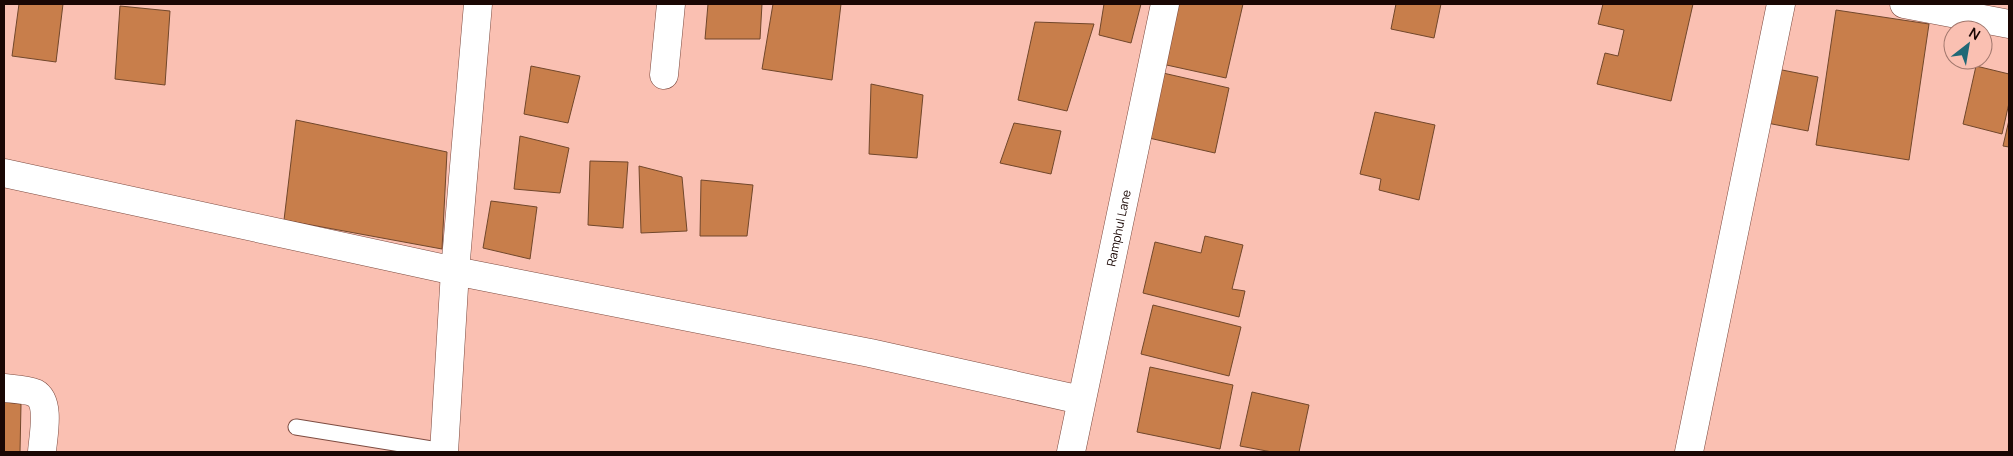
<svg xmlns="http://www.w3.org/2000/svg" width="2013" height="456" font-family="Manrope,sans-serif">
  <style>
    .building { fill: #c87e4b; stroke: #71472b }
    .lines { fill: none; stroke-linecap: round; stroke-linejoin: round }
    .lane-casing { stroke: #7d4b40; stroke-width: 17 }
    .street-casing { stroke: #7d4b40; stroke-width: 29 }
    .lane { stroke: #fff; stroke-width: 15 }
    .street { stroke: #fff; stroke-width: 28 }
    .labels { text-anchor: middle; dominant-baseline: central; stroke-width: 4; stroke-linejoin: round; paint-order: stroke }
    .street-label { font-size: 12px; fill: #1a0704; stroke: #fac0b2 }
  </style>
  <rect width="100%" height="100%" fill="#fac0b2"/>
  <g class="building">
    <path d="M19,4H63L56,62L12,56Z"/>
    <path d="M708,4H762L760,39H705Z"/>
    <path d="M773,4H841L832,80L762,69Z"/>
    <path d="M1104,4H1141L1131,43L1099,35Z"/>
    <path d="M1176,4H1243L1226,78L1162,64Z"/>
    <path d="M1396,4H1441L1434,38L1391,29Z"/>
    <path d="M1603,4H1693L1671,101L1597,84L1605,53L1618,56L1624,30L1598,24Z"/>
    <path d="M120,6L170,11L165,85L115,79Z"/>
    <path d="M1836,10L1929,24L1909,160L1816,145Z"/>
    <path d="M1035,22L1094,24L1067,111L1018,100Z"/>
    <path d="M531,66L580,76L568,123L524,114Z"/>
    <path d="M1976,66L2009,74V103L2002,134L1963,124Z"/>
    <path d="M1777,69L1818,77L1808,131L1767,123Z"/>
    <path d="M1163,73L1229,88L1215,153L1149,138Z"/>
    <path d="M871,84L923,95L917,158L869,154Z"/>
    <path d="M1375,112L1435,125L1419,200L1379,190L1381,179L1360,174Z"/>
    <path d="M296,120L447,152L442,249L284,220Z"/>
    <path d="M2009,120V147L2003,146Z"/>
    <path d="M1014,123L1061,131L1051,174L1000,163Z"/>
    <path d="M520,136L569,148L560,193L514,189Z"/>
    <path d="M590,161L628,162L623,228L588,225Z"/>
    <path d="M639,166L682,177L687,231L641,233Z"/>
    <path d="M701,180L753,185L747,236H700Z"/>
    <path d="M491,201L537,207L530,259L483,248Z"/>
    <path d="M1205,236L1243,245L1232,289L1245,291L1239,317L1143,293L1155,242L1201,253Z"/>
    <path d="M1153,305L1241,327L1229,376L1141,354Z"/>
    <path d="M1150,367L1233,385L1220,449L1137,432Z"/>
    <path d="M1252,392L1309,405L1299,452H1272L1240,446Z"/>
    <path d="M4,402L21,404L20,452H4Z"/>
  </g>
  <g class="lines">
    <g class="lane-casing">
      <path id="lane" d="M296,427L444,451"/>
    </g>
    <g class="street-casing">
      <g id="street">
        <path d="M1904,4L2009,24"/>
        <path d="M664,75L671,4"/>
        <path d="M4,173L455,271L870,353L1081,400"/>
        <path d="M4,388C13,389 26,389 35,393C51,402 43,436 42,452"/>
        <path d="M444,452L455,271L478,4"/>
        <path id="s1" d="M1071,452L1165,4"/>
        <path d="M1689,452L1781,4"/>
      </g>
    </g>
    <use href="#lane" class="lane"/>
    <use href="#street" class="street"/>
  </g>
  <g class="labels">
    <g class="street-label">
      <text stroke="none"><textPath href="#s1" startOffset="229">Ramphul Lane</textPath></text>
    </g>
  </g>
  <rect width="2013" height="456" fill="none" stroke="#1a0704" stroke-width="10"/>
  <g transform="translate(1968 45) rotate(31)"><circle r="24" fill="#fac0b2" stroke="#a0766c"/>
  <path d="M0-4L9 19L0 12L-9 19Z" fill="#206876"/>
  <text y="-8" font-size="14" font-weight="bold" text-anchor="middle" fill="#1a0704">N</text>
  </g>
</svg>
